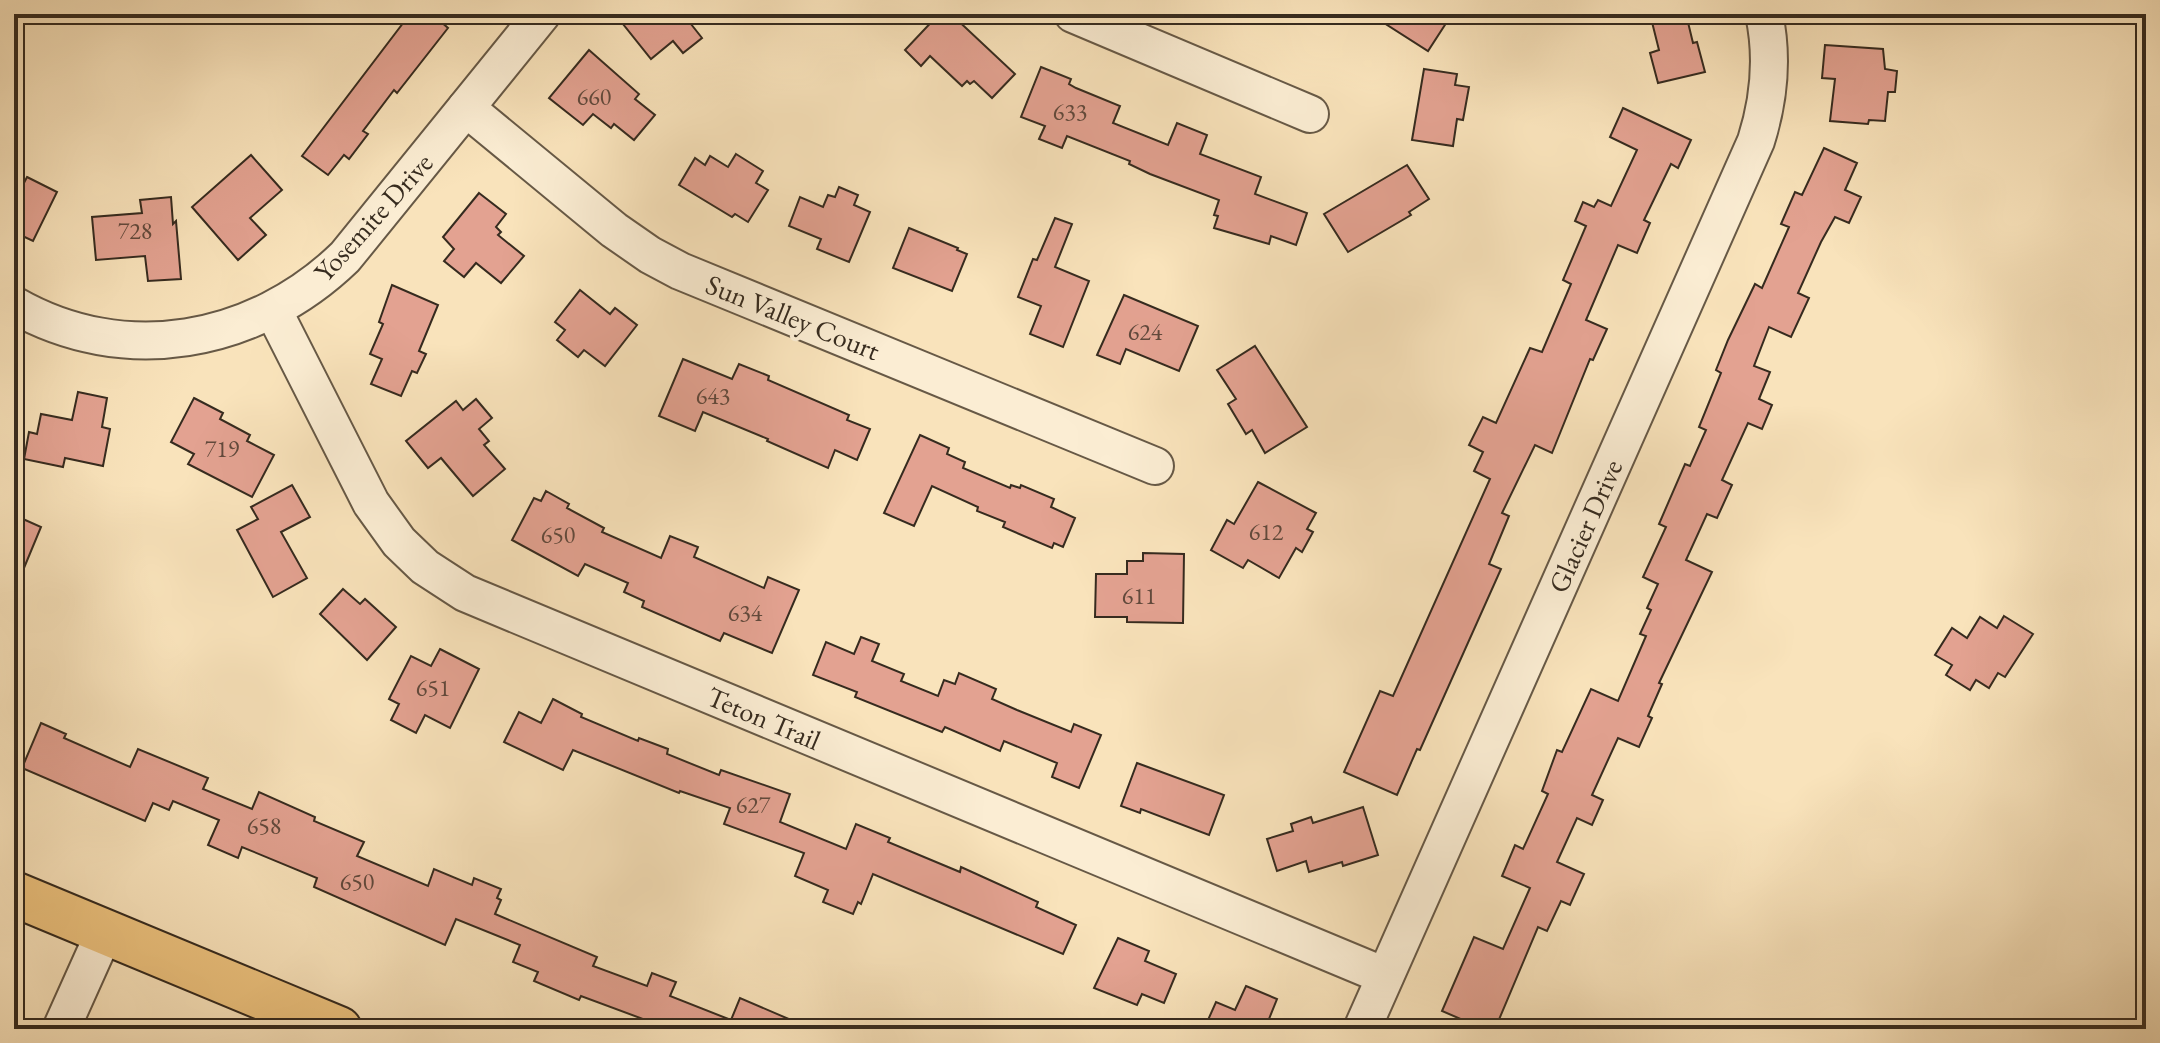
<svg xmlns="http://www.w3.org/2000/svg" width="2160" height="1043" font-family="'EB Garamond',serif">
  <style>
    .building { fill: #e3a291; stroke: #362b1f; stroke-width: 2 }
    .lines { fill: none; stroke-linecap: round; stroke-linejoin: round }
    .minor-casing { stroke: #675946; stroke-width: 40 }
    .major-casing { stroke: #362b1f; stroke-width: 48 }
    .minor { stroke: #fbedd3; stroke-width: 36 }
    .major { stroke: #ecc27e; stroke-width: 44 }
    .labels { text-anchor: middle; dominant-baseline: central; stroke-width: 8; stroke-linejoin: round; paint-order: stroke }
    .number-label { font-size: 24px; fill: #61493c }
    .street-label { font-size: 28px; fill: #362b1f; stroke: #fbedd3 }
  </style>
  <rect width="100%" height="100%" fill="#f9e3bb"/>
  <filter id="stains"><feTurbulence type="fractalNoise" baseFrequency=".0025" numOctaves="4"/><feColorMatrix values="0 0 0 0 .2 0 0 0 0 .09 0 0 0 0 .02 0 0 0 .5 -.17"/></filter>
  <radialGradient id="worn" r=".72"><stop offset=".6" stop-color="#630" stop-opacity="0"/><stop offset="1" stop-color="#630" stop-opacity=".3"/></radialGradient>
  <g class="building">
    <path d="M410,14H432L448,28L397,93L394,90L363,131L368,134L349,159L344,155L328,175L302,156Z"/>
    <path d="M615,14H683L702,38L683,53L673,41L651,59Z"/>
    <path d="M939,14H951L1015,74L992,98L974,81L970,84L967,81L962,86L930,56L921,66L905,50Z"/>
    <path d="M1370,14H1452L1428,51Z"/>
    <path d="M1650,14H1686L1693,43L1697,42L1705,72L1658,83L1650,53L1659,50Z"/>
    <path d="M1825,45L1883,49L1885,69L1897,71L1895,92H1888L1885,121L1869,120L1868,124L1830,121L1835,79L1822,78Z"/>
    <path d="M589,50L639,94L635,99L655,115L634,140L614,124L611,128L593,114L583,125L549,98Z"/>
    <path d="M1041,67L1071,79L1069,84L1076,88L1120,106L1113,123L1168,145L1177,123L1207,135L1200,154L1261,177L1255,194L1307,213L1296,245L1271,236L1269,244L1214,228L1218,216L1214,215L1219,200L1150,174L1129,164L1130,161L1067,136L1062,148L1039,139L1045,126L1021,117Z"/>
    <path d="M1424,69L1457,74L1455,85L1469,87L1463,120L1457,119L1453,146L1412,140Z"/>
    <path d="M1623,108L1691,140L1678,168L1671,164L1644,220L1650,223L1637,253L1618,245L1586,320L1607,329L1593,360L1590,359L1552,453L1535,445L1502,513L1509,516L1489,564L1501,569L1420,750L1417,749L1397,795L1344,772L1380,691L1393,696L1490,479L1474,471L1483,452L1469,445L1483,417L1496,423L1530,348L1542,352L1571,284L1563,280L1586,226L1575,221L1583,202L1594,207L1598,200L1611,206L1637,150L1610,137Z"/>
    <path d="M1824,148L1857,163L1845,190L1861,197L1849,223L1835,217L1821,242L1798,293L1809,298L1791,337L1769,327L1754,366L1770,372L1759,399L1772,405L1762,429L1748,423L1722,480L1732,485L1717,518L1707,514L1686,560L1712,572L1659,683L1662,684L1648,716L1652,718L1639,747L1618,738L1592,795L1603,800L1592,825L1577,818L1557,862L1584,874L1570,905L1561,901L1547,931L1538,927L1495,1029H1484L1442,1011L1474,937L1503,949L1530,888L1502,876L1515,845L1523,849L1548,794L1542,791L1557,750L1562,752L1591,689L1618,701L1646,636L1640,634L1651,610L1647,608L1658,584L1643,577L1666,527L1659,524L1685,464L1690,466L1706,430L1699,427L1721,373L1716,370L1728,340L1755,284L1762,288L1789,227L1781,224L1795,192L1802,195Z"/>
    <path d="M736,154L763,171L756,183L768,190L748,222L735,214L732,217L679,185L695,158L705,165L710,156L728,167Z"/>
    <path d="M251,155L282,190L250,218L266,235L238,260L192,207Z"/>
    <path d="M1407,165L1429,199L1409,212L1411,215L1348,252L1324,214Z"/>
    <path d="M27,177L57,192L33,241L14,232V178L24,183Z"/>
    <path d="M839,187L858,195L854,205L870,212L849,262L817,249L821,239L789,226L800,197L823,207L828,195L835,197Z"/>
    <path d="M479,193L506,214L496,227L501,232L498,235L524,256L501,283L476,263L464,277L444,261L454,249L443,237Z"/>
    <path d="M171,197L173,224L176,221L181,279L148,281L145,256L96,260L92,217L142,213L140,200Z"/>
    <path d="M1055,218L1072,224L1055,267L1089,281L1063,347L1030,334L1041,306L1018,297L1033,259L1037,260Z"/>
    <path d="M909,228L958,248L957,250L967,254L952,291L893,268Z"/>
    <path d="M392,285L438,305L419,351L426,354L417,373L412,371L401,396L371,384L382,359L370,354L383,324L379,322Z"/>
    <path d="M580,290L610,314L615,308L637,325L605,366L584,350L578,357L557,340L565,330L555,322Z"/>
    <path d="M1124,295L1198,326L1179,371L1126,349L1120,364L1097,355Z"/>
    <path d="M1255,346L1307,427L1265,453L1252,430L1246,434L1228,404L1236,399L1217,370Z"/>
    <path d="M683,359L732,379L739,364L769,376L768,380L849,415L847,420L870,429L857,460L835,450L828,468L767,441L768,439L703,412L695,431L659,416Z"/>
    <path d="M78,392L107,398L102,427L110,429L103,466L65,458L63,467L24,459L29,432L37,434L41,414L72,420Z"/>
    <path d="M194,398L223,413L220,419L250,435L247,441L274,455L252,497L188,464L194,454L171,442Z"/>
    <path d="M476,399L492,418L479,429L489,441L484,445L505,469L473,496L441,458L428,468L406,441L456,401L463,410Z"/>
    <path d="M920,435L949,448L947,454L965,462L963,468L1010,488L1011,485L1020,488L1021,485L1054,499L1051,507L1075,518L1063,547L1054,543L1052,548L1003,527L1005,522L977,511L978,507L932,486L914,526L884,513Z"/>
    <path d="M1258,482L1316,513L1307,529L1313,532L1302,552L1296,548L1279,578L1248,560L1243,568L1211,550L1227,520L1234,524Z"/>
    <path d="M292,485L310,517L281,532L307,578L273,597L237,530L258,519L251,507Z"/>
    <path d="M546,491L569,504L567,508L604,528L602,532L661,558L670,536L698,547L694,557L764,588L768,577L799,590L772,653L724,633L720,641L642,607L644,601L624,592L628,583L585,564L578,576L512,540L534,498L541,501Z"/>
    <path d="M14,515L41,527L14,592Z"/>
    <path d="M1143,553L1184,554L1183,623L1127,622V617H1095L1096,574H1127V561H1143Z"/>
    <path d="M343,589L360,604L365,599L396,627L367,660L320,614Z"/>
    <path d="M2004,616L2033,634L2005,677L1998,673L1989,688L1976,680L1970,690L1946,675L1952,665L1935,655L1952,628L1967,638L1980,617L1997,628Z"/>
    <path d="M861,637L879,644L872,661L904,674L901,681L938,696L944,680L955,684L959,673L996,689L992,699L1017,710L1071,732L1074,724L1101,735L1079,788L1052,777L1057,763L1004,741L1000,751L945,727L942,732L855,697L857,692L813,675L826,642L854,654Z"/>
    <path d="M440,649L479,669L450,728L425,715L416,733L391,720L399,704L389,699L411,656L431,666Z"/>
    <path d="M553,699L582,714L581,717L638,741L639,738L668,749L667,754L719,775L721,770L790,794L780,822L846,849L856,824L890,838L888,842L960,872L961,867L1038,902L1036,907L1076,925L1063,954L873,874L861,904L858,902L853,914L823,902L828,890L795,876L804,853L724,824L730,808L680,791L679,793L573,750L563,770L504,742L519,712L541,723Z"/>
    <path d="M41,723L66,734L64,738L130,767L138,749L208,778L203,789L252,809L259,792L315,817L314,821L364,842L357,856L428,886L434,869L472,885L474,878L501,889L497,898L501,900L495,914L597,957L593,966L647,986L652,973L676,982L670,996L731,1020L740,998L812,1029H648L651,1022L581,996L579,1000L534,981L538,972L513,962L520,945L456,919L445,945L314,887L317,878L242,847L238,858L208,845L219,820L173,801L169,810L153,803L145,821L22,768Z"/>
    <path d="M1137,763L1224,795L1209,835L1141,809L1140,813L1121,806Z"/>
    <path d="M1363,807L1378,855L1343,866L1342,862L1309,872L1306,861L1277,871L1267,839L1293,831L1291,824L1311,817L1313,823Z"/>
    <path d="M1118,938L1149,951L1145,961L1176,974L1164,1003L1142,994L1137,1005L1094,988Z"/>
    <path d="M1246,986L1277,999L1267,1024L1279,1029H1204L1216,1002L1235,1010Z"/>
  </g>
  <g class="lines">
    <g class="minor-casing">
      <g id="minor">
        <path d="M1073,14L1310,114"/>
        <path d="M466,108L614,230L650,255L680,271L1155,466"/>
        <path d="M14,305C124,368 255,344 345,257L542,14"/>
        <path d="M273,310L371,503L399,542L425,567L465,593L1385,976"/>
        <path d="M61,1029L105,931"/>
        <path d="M1362,1029L1756,141C1769,100 1773,56 1764,14"/>
      </g>
    </g>
    <g class="major-casing">
      <path id="major" d="M14,894L339,1029"/>
    </g>
    <use href="#minor" class="minor"/>
    <use href="#major" class="major"/>
  </g>
  <g class="labels">
    <g class="number-label">
      <text x="594" y="96">660</text>
      <text x="1070" y="111">633</text>
      <text x="135" y="230">728</text>
      <text x="1145" y="331">624</text>
      <text x="713" y="395">643</text>
      <text x="222" y="448">719</text>
      <text x="1266" y="531">612</text>
      <text x="558" y="534">650</text>
      <text x="1139" y="595">611</text>
      <text x="745" y="612">634</text>
      <text x="433" y="687">651</text>
      <text x="753" y="804">627</text>
      <text x="264" y="825">658</text>
      <text x="357" y="881">650</text>
    </g>
    <g class="street-label">
      <text transform="translate(373 217) rotate(-48)">Yosemite Drive</text>
      <text transform="translate(793 317) rotate(22)">Sun Valley Court</text>
      <text transform="translate(1585 526) rotate(-66)">Glacier Drive</text>
      <text transform="translate(764 718) rotate(23)">Teton Trail</text>
    </g>
  </g>
  <rect width="2160" height="1043" fill="none" stroke="#f9e3bb" stroke-width="48"/>
  <rect x="16" y="16" width="2128" height="1011" fill="none" stroke="#362b1f" stroke-width="4"/>
  <rect x="24" y="24" width="2112" height="995" fill="none" stroke="#362b1f" stroke-width="2"/>
  <rect width="100%" height="100%" filter="url(#stains)"/>
  <rect width="100%" height="100%" fill="url(#worn)"/>
</svg>
